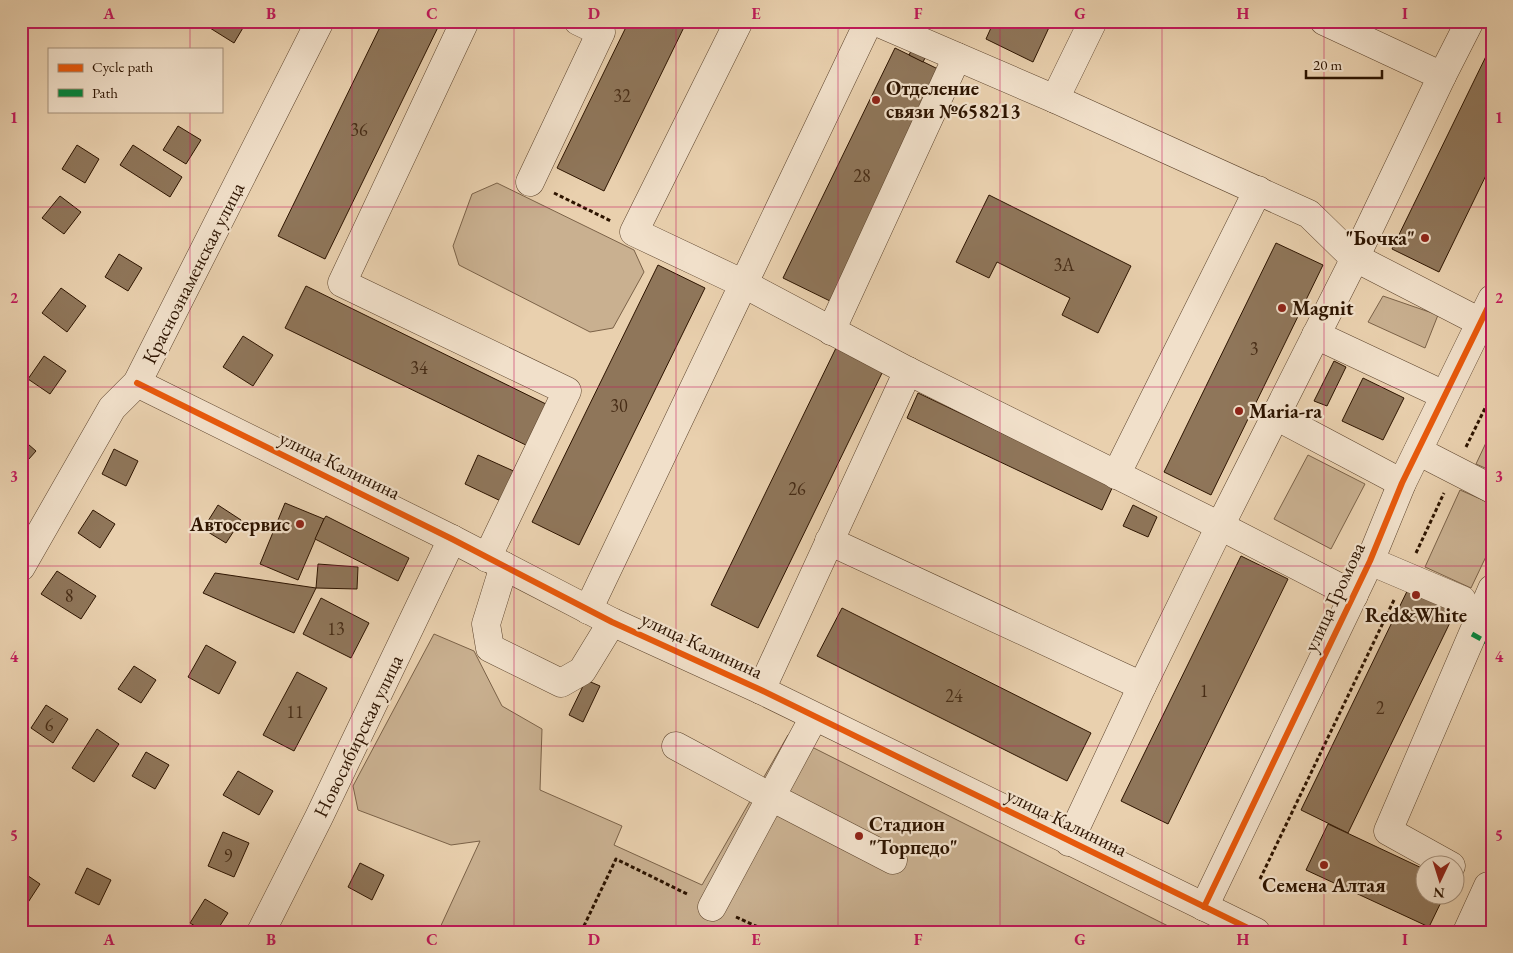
<svg xmlns="http://www.w3.org/2000/svg" width="1513" height="953" font-family="'EB Garamond',serif">
  <style>
    .green { fill: #c9b090; stroke: #7b6248 }
    .building { fill: #8f765a; stroke: #2d1400 }
    .lines { fill: none; stroke-linecap: round; stroke-linejoin: round }
    .minor-casing { stroke: #5c432c; stroke-width: 29 }
    .path { stroke: #2d1400; stroke-width: 3; stroke-dasharray: 4 2.5; stroke-linecap: butt }
    .minor { stroke: #f1e0ca; stroke-width: 28 }
    .quiet { stroke: #00873e; stroke-width: 5; stroke-dasharray: 10 5; stroke-linecap: butt }
    .cycleway-casing { stroke: #f1e0ca; stroke-width: 9 }
    .cycleway { stroke: #e8590c; stroke-width: 6 }
    .grid { fill: none; stroke: #c2185b; stroke-width: 1; stroke-opacity: 0.55 }
    .poi-dot { fill: #8f2418; stroke: #f1e0ca; stroke-width: 2 }
    .labels { text-anchor: middle; dominant-baseline: central; stroke-width: 4.5; stroke-linejoin: round; paint-order: stroke }
    .number-label { font-size: 18px; fill: #462c16 }
    .poi-label { font-size: 20px; font-weight: bold; fill: #2d1400; stroke: #f1e0ca; text-anchor: start }
    .street-label { font-size: 20px; fill: #2d1400; stroke: #f1e0ca }
    .neatline { fill: none; stroke: #c2185b; stroke-width: 2 }
    .grid-label { font-size: 16px; text-anchor: middle; font-weight: bold; fill: #c2185b }
  </style>
  <rect width="100%" height="100%" fill="#e9d0ae"/>
  <filter id="stains"><feTurbulence type="fractalNoise" baseFrequency=".004" numOctaves="4"/><feColorMatrix values="0 0 0 0 .2 0 0 0 0 .09 0 0 0 0 .02 0 0 0 .5 -.17"/></filter>
  <radialGradient id="worn" r=".72"><stop offset=".6" stop-color="#630" stop-opacity="0"/><stop offset="1" stop-color="#630" stop-opacity=".3"/></radialGradient>
  <g class="green">
    <path d="M497,183L634,250L644,272L613,328L590,332L459,265L453,246L472,194Z"/>
    <path d="M1383,296L1438,315L1425,348L1368,322Z"/>
    <path d="M1492,430V471L1476,464Z"/>
    <path d="M1308,455L1365,484L1331,549L1274,519Z"/>
    <path d="M1460,490L1492,504V544L1471,588L1425,567Z"/>
    <path d="M434,634L474,651L502,706L542,729L540,790L622,826L614,845L702,885L788,735L1180,932H438L480,841L451,845L358,810L353,786Z"/>
  </g>
  <g class="building">
    <path d="M214,21H247L234,43L210,28Z"/>
    <path d="M383,21H441L325,259L278,236Z"/>
    <path d="M629,21H687L604,191L557,168Z"/>
    <path d="M994,21H1052L1033,62L986,39Z"/>
    <path d="M1492,44V163L1439,272L1392,249Z"/>
    <path d="M895,48L942,71L830,301L783,278Z"/>
    <path d="M912,49L926,56L923,62L909,55Z"/>
    <path d="M178,126L201,140L186,164L163,150Z"/>
    <path d="M77,145L99,159L85,183L62,169Z"/>
    <path d="M133,145L182,177L170,197L120,165Z"/>
    <path d="M989,195L1131,266L1098,333L1062,315L1070,298L997,262L989,278L956,262Z"/>
    <path d="M60,196L81,212L64,234L42,218Z"/>
    <path d="M1276,243L1323,265L1211,495L1164,472Z"/>
    <path d="M119,254L142,268L128,291L105,277Z"/>
    <path d="M658,265L705,288L579,545L532,522Z"/>
    <path d="M306,286L552,407L532,448L285,328Z"/>
    <path d="M61,288L86,306L67,332L42,313Z"/>
    <path d="M243,336L273,355L253,386L223,367Z"/>
    <path d="M836,348L883,371L758,628L711,605Z"/>
    <path d="M44,356L66,371L50,394L28,379Z"/>
    <path d="M1334,361L1346,367L1327,406L1314,401Z"/>
    <path d="M1363,378L1404,398L1383,440L1342,421Z"/>
    <path d="M918,393L1113,486L1102,510L907,418Z"/>
    <path d="M21,438L36,451L21,468Z"/>
    <path d="M114,449L138,461L126,486L102,474Z"/>
    <path d="M478,455L518,473L505,503L465,484Z"/>
    <path d="M285,503L324,519L298,580L260,564Z"/>
    <path d="M218,505L241,520L226,543L203,529Z"/>
    <path d="M1133,505L1157,517L1148,537L1123,526Z"/>
    <path d="M93,510L115,524L100,548L78,533Z"/>
    <path d="M326,516L409,558L398,581L315,539L324,519Z"/>
    <path d="M1241,556L1288,579L1168,824L1121,801Z"/>
    <path d="M318,564L358,567L357,589L316,588Z"/>
    <path d="M57,571L96,596L81,619L41,594Z"/>
    <path d="M215,573L316,588L294,633L203,593Z"/>
    <path d="M1412,581L1459,604L1348,833L1301,810Z"/>
    <path d="M321,598L369,623L351,658L303,634Z"/>
    <path d="M842,608L1091,733L1067,781L817,656Z"/>
    <path d="M206,645L236,662L219,694L188,677Z"/>
    <path d="M134,666L156,680L141,703L118,689Z"/>
    <path d="M297,672L327,688L294,751L263,735Z"/>
    <path d="M586,680L600,686L583,722L569,715Z"/>
    <path d="M46,705L68,719L53,743L31,728Z"/>
    <path d="M97,729L119,744L94,782L72,768Z"/>
    <path d="M146,752L169,765L155,789L132,776Z"/>
    <path d="M238,771L273,791L259,815L223,795Z"/>
    <path d="M1328,824L1426,870V896H1444L1429,927L1306,870Z"/>
    <path d="M223,832L249,843L234,877L208,866Z"/>
    <path d="M360,863L384,875L372,900L348,887Z"/>
    <path d="M87,868L111,880L99,905L75,893Z"/>
    <path d="M21,871L40,884L25,907L21,904Z"/>
    <path d="M205,899L228,913L216,932H205L190,923Z"/>
    <path d="M1492,906V932H1479Z"/>
  </g>
  <g class="lines">
    <g class="minor-casing">
      <g id="minor">
        <path d="M465,21L342,283L567,391L487,558"/>
        <path d="M739,21L634,232L744,284L908,371L1220,526L1354,595"/>
        <path d="M874,21L1055,99L1309,214L1352,256L1480,322"/>
        <path d="M1442,76L1470,21"/>
        <path d="M1055,99L1093,21"/>
        <path d="M530,182L601,32L578,21"/>
        <path d="M831,331L957,57"/>
        <path d="M1316,335L1444,395"/>
        <path d="M137,383L452,539L612,622L761,690L1256,932"/>
        <path d="M1276,416L1402,483"/>
        <path d="M1418,451L1492,489"/>
        <path d="M1116,475L1258,190"/>
        <path d="M829,541L1142,686"/>
        <path d="M1370,561L1462,600"/>
        <path d="M504,566L486,624L490,648L561,683L582,671L612,622"/>
        <path d="M21,567L112,408L137,383L320,21"/>
        <path d="M588,610L869,21"/>
        <path d="M761,690L908,371"/>
        <path d="M676,746L771,797L893,860"/>
        <path d="M1069,842L1142,686L1220,526L1355,258L1442,76L1324,21"/>
        <path d="M1451,866L1388,831L1492,589"/>
        <path d="M712,907L814,717"/>
        <path d="M1204,907L1370,561L1402,483L1492,299"/>
        <path d="M261,932L319,817L452,539"/>
        <path d="M1467,932L1488,886"/>
      </g>
    </g>
    <g class="path">
      <path d="M554,193L611,221"/>
      <path d="M1466,447L1492,394"/>
      <path d="M1416,553L1444,493"/>
      <path d="M1260,879L1394,600"/>
      <path d="M736,917L769,932"/>
      <path d="M581,932L616,859L689,895"/>
      <path d="M1054,932L1067,930L1072,932"/>
    </g>
    <use href="#minor" class="minor"/>
    <path class="quiet" d="M1472,634L1492,645"/>
    <g class="cycleway-casing">
      <g id="cycleway">
        <path d="M137,383L452,539L612,622L761,690L1256,932"/>
        <path d="M1204,907L1370,561L1402,483L1492,299"/>
      </g>
    </g>
    <use href="#cycleway" class="cycleway"/>
  </g>
  <path class="grid" d="M190,21V49M352,21V932M514,21V932M676,21V932M838,21V932M1000,21V932M1162,21V932M1324,21V932M190,111V932M21,207H1492M21,387H1492M21,566H1492M21,746H1492"/>
  <g class="poi-dot">
    <circle cx="876" cy="100" r="5"/>
    <circle cx="1425" cy="238" r="5"/>
    <circle cx="1282" cy="308" r="5"/>
    <circle cx="1239" cy="411" r="5"/>
    <circle cx="300" cy="524" r="5"/>
    <circle cx="1416" cy="595" r="5"/>
    <circle cx="859" cy="836" r="5"/>
    <circle cx="1324" cy="865" r="5"/>
  </g>
  <g class="labels">
    <g class="number-label">
      <text x="622" y="95">32</text>
      <text x="359" y="129">36</text>
      <text x="862" y="175">28</text>
      <text x="1064" y="264">3А</text>
      <text x="1254" y="348">3</text>
      <text x="419" y="367">34</text>
      <text x="619" y="405">30</text>
      <text x="797" y="488">26</text>
      <text x="69" y="595">8</text>
      <text x="336" y="628">13</text>
      <text x="1204" y="690">1</text>
      <text x="954" y="695">24</text>
      <text x="1380" y="707">2</text>
      <text x="295" y="711">11</text>
      <text x="49" y="724">6</text>
      <text x="228" y="855">9</text>
    </g>
    <g class="poi-label">
      <text x="886" y="88">Отделение<tspan x="886" dy="23">связи №658213</tspan></text>
      <text x="1415" y="238" text-anchor="end">"Бочка"</text>
      <text x="1292" y="308">Magnit</text>
      <text x="1249" y="411">Maria-ra</text>
      <text x="290" y="524" text-anchor="end">Автосервис</text>
      <text x="1416" y="615" text-anchor="middle">Red&amp;White</text>
      <text x="869" y="824">Стадион<tspan x="869" dy="23">"Торпедо"</tspan></text>
      <text x="1324" y="885" text-anchor="middle">Семена Алтая</text>
    </g>
    <g class="street-label">
      <text transform="translate(193 273) rotate(-63)">Краснознаменская улица</text>
      <text transform="translate(340 465) rotate(26)">улица Калинина</text>
      <text transform="translate(1334 597) rotate(-65)">улица Громова</text>
      <text transform="translate(702 645) rotate(25)">улица Калинина</text>
      <text transform="translate(358 736) rotate(-64)">Новосибирская улица</text>
      <text transform="translate(1067 822) rotate(26)">улица Калинина</text>
    </g>
  </g>
  <rect width="1513" height="953" fill="none" stroke="#e9d0ae" stroke-width="55"/>
  <rect x="48" y="48" width="175" height="65" fill="#f1e0ca" stroke="#a38e79"/>
  <rect x="58" y="64" width="25" height="8" fill="#e8590c" stroke="#a38e79"/>
  <text x="92" y="72" font-size="15" fill="#2d1400">Cycle path</text>
  <rect x="58" y="89" width="25" height="8" fill="#00873e" stroke="#a38e79"/>
  <text x="92" y="98" font-size="15" fill="#2d1400">Path</text>
  <g transform="translate(1440 880) rotate(184)"><circle r="24" fill="#f1e0ca" stroke="#a38e79"/>
  <path d="M0-4L9 19L0 12L-9 19Z" fill="#8f2418"/>
  <text y="-8" font-size="14" font-weight="bold" text-anchor="middle" fill="#2d1400">N</text>
  </g>
  <path d="M1306 70v8h76v-8" fill="none" stroke="#2d1400" stroke-width="2.5"/>
  <text x="1313" y="70" font-size="15" fill="#2d1400" stroke="#f1e0ca" stroke-width="4" paint-order="stroke">20 m</text>
  <rect x="28" y="28" width="1458" height="898" class="neatline"/>
  <g class="grid-label">
    <text x="109" y="19">A</text>
    <text x="271" y="19">B</text>
    <text x="432" y="19">C</text>
    <text x="594" y="19">D</text>
    <text x="756" y="19">E</text>
    <text x="918" y="19">F</text>
    <text x="1080" y="19">G</text>
    <text x="1243" y="19">H</text>
    <text x="1405" y="19">I</text>
    <text x="14" y="123">1</text>
    <text x="1499" y="123">1</text>
    <text x="14" y="303">2</text>
    <text x="1499" y="303">2</text>
    <text x="14" y="482">3</text>
    <text x="1499" y="482">3</text>
    <text x="14" y="662">4</text>
    <text x="1499" y="662">4</text>
    <text x="14" y="841">5</text>
    <text x="1499" y="841">5</text>
    <text x="109" y="945">A</text>
    <text x="271" y="945">B</text>
    <text x="432" y="945">C</text>
    <text x="594" y="945">D</text>
    <text x="756" y="945">E</text>
    <text x="918" y="945">F</text>
    <text x="1080" y="945">G</text>
    <text x="1243" y="945">H</text>
    <text x="1405" y="945">I</text>
  </g>
  <rect width="100%" height="100%" filter="url(#stains)"/>
  <rect width="100%" height="100%" fill="url(#worn)"/>
</svg>
